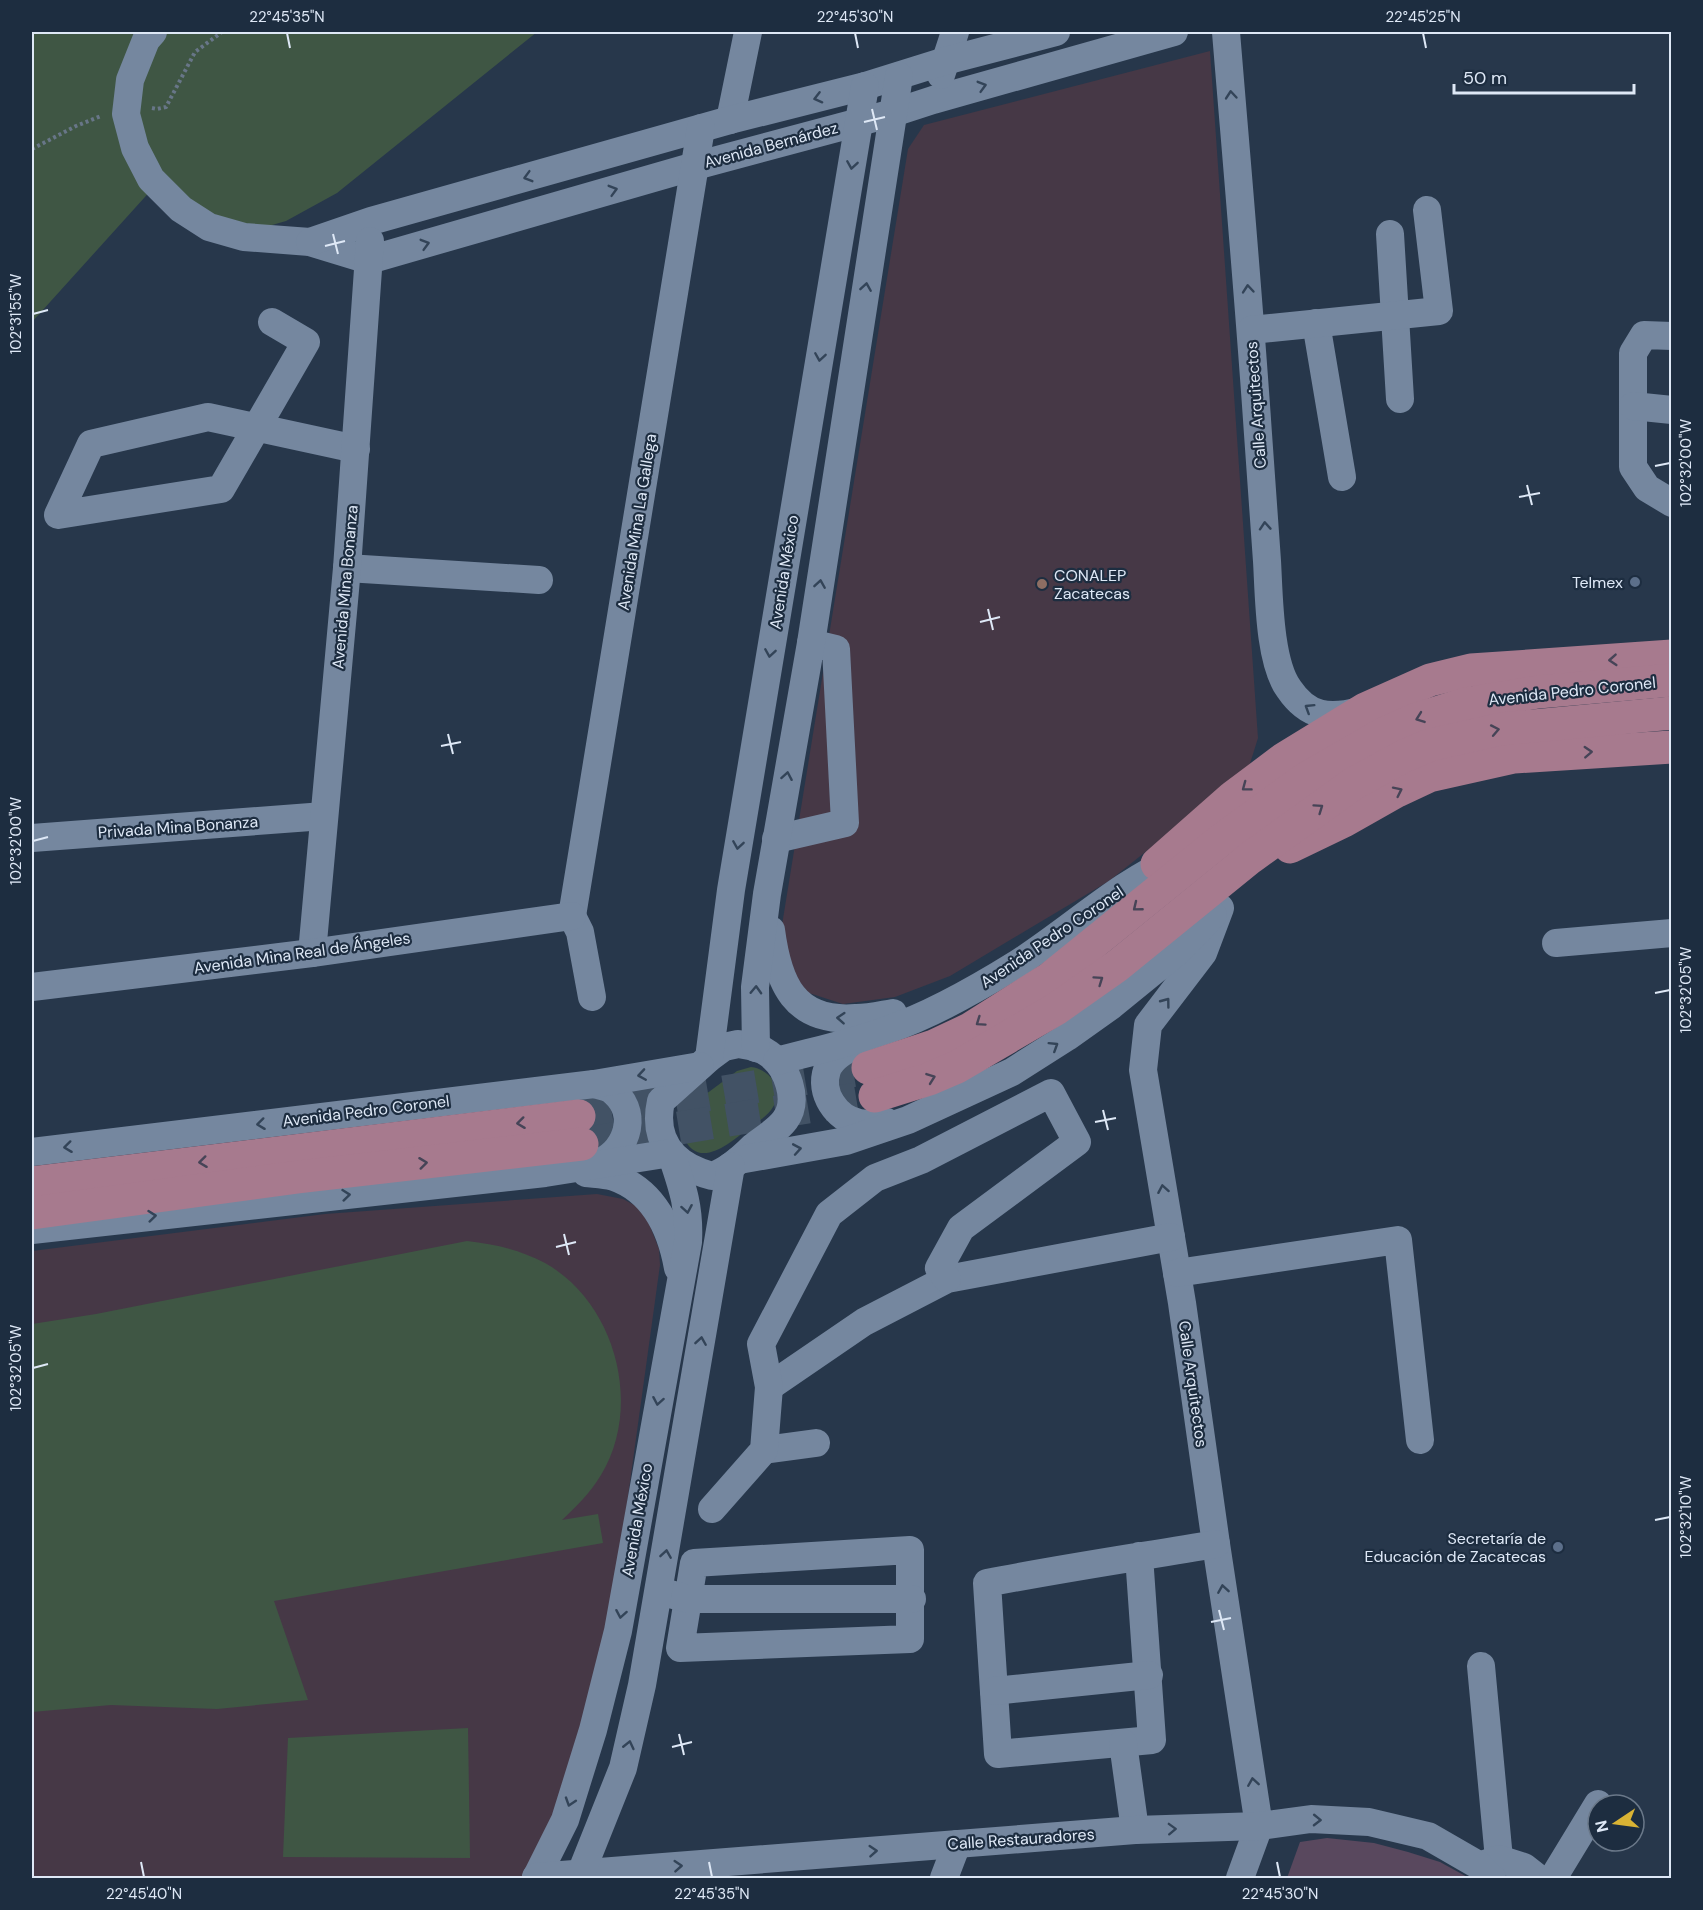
<svg xmlns="http://www.w3.org/2000/svg" width="1703" height="1910" font-family="'DM Sans',sans-serif">
  <style>
    .education { fill: #463846 }
    .green { fill: #3f5644 }
    .building { fill: #59485e }
    .lines { fill: none; stroke-linecap: round; stroke-linejoin: round }
    .major-tunnel { stroke: #425265; stroke-width: 33; stroke-dasharray: 33 16; stroke-linecap: butt }
    .path { stroke: #687688; stroke-width: 4; stroke-dasharray: 3 3; stroke-linecap: butt }
    .minor { stroke: #75879f; stroke-width: 28 }
    .major { stroke: #a77a8e; stroke-width: 33 }
    .oneway { stroke: #334458 }
    .oneway2 { stroke: #464457 }
    .ticks { fill: none; stroke: #dee8f6; stroke-width: 2 }
    .service-dot { fill: #5c6f8a; stroke: #1d2d40; stroke-width: 2 }
    .education-dot { fill: #8d6e63; stroke: #1d2d40; stroke-width: 2 }
    .labels { text-anchor: middle; dominant-baseline: central; stroke-width: 4.5; stroke-linejoin: round; paint-order: stroke }
    .street-label { font-size: 16px; fill: #dee8f6; stroke: #1d2d40 }
    .poi-label { font-size: 16px; fill: #dee8f6; stroke: #1d2d40; text-anchor: end }
    .neatline { fill: none; stroke: #dee8f6; stroke-width: 2 }
    .ticks-label { font-size: 15px; text-anchor: middle; fill: #dee8f6 }
  </style>
  <rect width="100%" height="100%" fill="#27374b"/>
  <g class="education">
    <path d="M1210,51L1258,738L1248,770L1109,881L950,976L895,997L843,1004L809,993L790,973L782,925L908,149L924,125Z"/>
    <path d="M597,1194L623,1199L636,1206L646,1216L659,1249L660,1265L608,1641L553,1825L526,1878H32V1251L325,1214Z"/>
  </g>
  <g class="green">
    <path d="M32,32H537L337,193L286,221L244,233L210,220L163,177L32,322Z"/>
    <path d="M751,1067C770,1069 785,1090 773,1107C768,1116 757,1122 748,1129C731,1142 698,1172 683,1136C679,1125 683,1115 690,1106L737,1071Z"/>
    <path d="M467,1241C495,1244 520,1250 545,1263C616,1303 643,1406 601,1475C590,1493 577,1506 562,1520L598,1514L603,1543L274,1601L308,1700L217,1709L111,1705L32,1712V1324L96,1314Z"/>
    <path d="M468,1728L470,1858L283,1857L288,1738Z"/>
  </g>
  <path class="building" d="M1327,1838L1374,1843L1408,1852L1440,1862L1469,1878H1287L1300,1842Z"/>
  <g class="lines">
    <g class="major-tunnel">
      <path d="M579,1116L868,1068"/>
      <path d="M582,1144L875,1096"/>
    </g>
    <g class="path">
      <path d="M152,108L157,109L166,107L195,52L222,32"/>
      <path d="M32,149L76,126L101,116"/>
    </g>
    <g class="minor">
      <path d="M153,32L146,40L130,80L126,114L135,148L151,179L181,209L209,227L244,237L310,242L369,260L695,166L893,113L933,100L1174,32"/>
      <path d="M1226,32C1237,166 1249,300 1258,434C1261,476 1264,518 1267,561C1269,595 1269,662 1289,689C1308,717 1329,719 1360,711"/>
      <path d="M941,75L955,32"/>
      <path d="M730,120L748,32"/>
      <path d="M1390,234L1400,399"/>
      <path d="M310,242L371,221L730,120L865,86L945,61L1056,32"/>
      <path d="M272,322L306,342L221,489L58,515L91,444L208,417L356,449"/>
      <path d="M1316,323L1342,477"/>
      <path d="M1251,330L1439,311L1427,210"/>
      <path d="M1672,336L1644,335L1633,353V467L1647,488L1672,503"/>
      <path d="M1633,406L1672,410"/>
      <path d="M347,568L539,580"/>
      <path d="M32,838L324,816"/>
      <path d="M776,839L845,823L836,649L811,643"/>
      <path d="M1220,908L1203,953L1148,1025L1143,1070L1182,1303L1216,1544L1259,1826L1240,1878"/>
      <path d="M572,916L701,128"/>
      <path d="M572,916L580,932L592,997"/>
      <path d="M771,930C778,983 794,1023 856,1018C869,1018 881,1015 893,1013"/>
      <path d="M1556,943L1672,933"/>
      <path d="M312,953L347,568L370,241"/>
      <path d="M32,987L312,953L572,916"/>
      <path d="M738,1044C749,1046 760,1047 769,1054C787,1067 800,1100 785,1120C778,1130 763,1139 753,1147C741,1159 728,1171 712,1176C674,1166 652,1142 661,1101L709,1058L724,1047Z"/>
      <path d="M859,1044C847,1049 832,1056 827,1070C819,1093 836,1118 859,1123C868,1125 878,1123 887,1122"/>
      <path d="M756,1048L755,987L767,894L811,643L899,76"/>
      <path d="M709,1058L731,890L865,86"/>
      <path d="M777,1061C814,1051 852,1043 887,1030C929,1016 980,987 1017,964C1070,930 1121,882 1177,858"/>
      <path d="M594,1084C601,1086 610,1087 615,1093C640,1116 625,1155 595,1164"/>
      <path d="M32,1152L594,1084L700,1066"/>
      <path d="M739,1160L846,1141L908,1120L1012,1072L1067,1037L1112,1005L1177,952L1213,915"/>
      <path d="M586,1173C594,1174 605,1174 614,1177C654,1191 671,1229 678,1268"/>
      <path d="M32,1230L545,1173L671,1153C682,1186 690,1207 688,1242L618,1631L593,1730L565,1820L536,1878"/>
      <path d="M1177,1273L1398,1240L1420,1440"/>
      <path d="M769,1387L864,1322L947,1279L1171,1237"/>
      <path d="M764,1450L816,1443"/>
      <path d="M712,1509L764,1450L769,1387L761,1344L829,1214L875,1178L921,1160L1051,1093L1077,1142L961,1228L939,1268L947,1279"/>
      <path d="M910,1550V1639L680,1648L694,1563Z"/>
      <path d="M1139,1556L1152,1740L998,1754L987,1583C1063,1568 1139,1557 1216,1544"/>
      <path d="M670,1594L688,1599H912"/>
      <path d="M1481,1666L1499,1859"/>
      <path d="M994,1691L1149,1675"/>
      <path d="M1123,1743L1135,1830"/>
      <path d="M1482,1865L1499,1859L1524,1867L1538,1878"/>
      <path d="M536,1877L1135,1830L1259,1826L1311,1819L1369,1822L1428,1836L1480,1866L1492,1878"/>
      <path d="M579,1878L623,1768L642,1685L731,1166"/>
      <path d="M944,1878L957,1844"/>
      <path d="M1553,1878L1598,1804"/>
    </g>
    <g class="major">
      <path d="M1290,847L1344,821L1397,791L1429,776L1514,757L1672,747"/>
      <path d="M1157,864L1233,797L1285,758L1365,709L1430,680L1471,670L1672,656"/>
      <path d="M868,1068L934,1046L970,1029L1049,979L1221,840L1305,779L1385,733L1414,720L1465,704L1538,692L1672,680"/>
      <path d="M875,1096L929,1079L957,1067L1056,1009L1117,966L1250,858L1353,784L1402,757L1430,745L1501,729L1672,713"/>
      <path d="M32,1183L579,1116"/>
      <path d="M32,1213L298,1177L582,1144"/>
    </g>
  </g>
  <defs><path id="oneway-chevron" d="M-2-3.5L2.5 0L-2 3.5" fill="none" stroke-width="1.6" stroke-linecap="round" stroke-linejoin="round" transform="scale(1.5)"/></defs>
  <g class="oneway">
    <use href="#oneway-chevron" transform="translate(982 86) rotate(-16)"/>
    <use href="#oneway-chevron" transform="translate(1231 95) rotate(-95)"/>
    <use href="#oneway-chevron" transform="translate(818 98) rotate(166)"/>
    <use href="#oneway-chevron" transform="translate(852 165) rotate(99)"/>
    <use href="#oneway-chevron" transform="translate(528 177) rotate(164)"/>
    <use href="#oneway-chevron" transform="translate(613 190) rotate(-16)"/>
    <use href="#oneway-chevron" transform="translate(425 244) rotate(-16)"/>
    <use href="#oneway-chevron" transform="translate(866 287) rotate(-81)"/>
    <use href="#oneway-chevron" transform="translate(1248 289) rotate(-95)"/>
    <use href="#oneway-chevron" transform="translate(820 357) rotate(99)"/>
    <use href="#oneway-chevron" transform="translate(1265 526) rotate(-94)"/>
    <use href="#oneway-chevron" transform="translate(820 584) rotate(-81)"/>
    <use href="#oneway-chevron" transform="translate(770 653) rotate(99)"/>
    <use href="#oneway-chevron" transform="translate(1309 708) rotate(-148)"/>
    <use href="#oneway-chevron" transform="translate(787 776) rotate(-80)"/>
    <use href="#oneway-chevron" transform="translate(738 845) rotate(99)"/>
    <use href="#oneway-chevron" transform="translate(756 990) rotate(-88)"/>
    <use href="#oneway-chevron" transform="translate(1166 1002) rotate(-53)"/>
    <use href="#oneway-chevron" transform="translate(841 1018) rotate(-176)"/>
    <use href="#oneway-chevron" transform="translate(1054 1046) rotate(-32)"/>
    <use href="#oneway-chevron" transform="translate(642 1075) rotate(171)"/>
    <use href="#oneway-chevron" transform="translate(261 1124) rotate(173)"/>
    <use href="#oneway-chevron" transform="translate(68 1147) rotate(173)"/>
    <use href="#oneway-chevron" transform="translate(797 1149) rotate(-10)"/>
    <use href="#oneway-chevron" transform="translate(1163 1189) rotate(-100)"/>
    <use href="#oneway-chevron" transform="translate(346 1195) rotate(-6)"/>
    <use href="#oneway-chevron" transform="translate(687 1209) rotate(80)"/>
    <use href="#oneway-chevron" transform="translate(152 1216) rotate(-6)"/>
    <use href="#oneway-chevron" transform="translate(701 1341) rotate(-81)"/>
    <use href="#oneway-chevron" transform="translate(658 1401) rotate(100)"/>
    <use href="#oneway-chevron" transform="translate(666 1554) rotate(-81)"/>
    <use href="#oneway-chevron" transform="translate(1223 1589) rotate(-99)"/>
    <use href="#oneway-chevron" transform="translate(621 1614) rotate(100)"/>
    <use href="#oneway-chevron" transform="translate(629 1745) rotate(-77)"/>
    <use href="#oneway-chevron" transform="translate(1253 1782) rotate(-99)"/>
    <use href="#oneway-chevron" transform="translate(570 1802) rotate(108)"/>
    <use href="#oneway-chevron" transform="translate(1317 1820) rotate(1)"/>
    <use href="#oneway-chevron" transform="translate(1172 1829) rotate(-2)"/>
    <use href="#oneway-chevron" transform="translate(873 1851) rotate(-4)"/>
    <use href="#oneway-chevron" transform="translate(678 1866) rotate(-4)"/>
  </g>
  <g class="oneway2">
    <use href="#oneway-chevron" transform="translate(1613 660) rotate(176)"/>
    <use href="#oneway-chevron" transform="translate(1420 718) rotate(160)"/>
    <use href="#oneway-chevron" transform="translate(1495 730) rotate(-11)"/>
    <use href="#oneway-chevron" transform="translate(1588 752) rotate(-3)"/>
    <use href="#oneway-chevron" transform="translate(1246 787) rotate(143)"/>
    <use href="#oneway-chevron" transform="translate(1398 791) rotate(-26)"/>
    <use href="#oneway-chevron" transform="translate(1319 808) rotate(-35)"/>
    <use href="#oneway-chevron" transform="translate(1137 907) rotate(141)"/>
    <use href="#oneway-chevron" transform="translate(1099 980) rotate(-35)"/>
    <use href="#oneway-chevron" transform="translate(980 1022) rotate(145)"/>
    <use href="#oneway-chevron" transform="translate(931 1078) rotate(-20)"/>
    <use href="#oneway-chevron" transform="translate(521 1123) rotate(173)"/>
    <use href="#oneway-chevron" transform="translate(203 1162) rotate(173)"/>
    <use href="#oneway-chevron" transform="translate(423 1163) rotate(-7)"/>
  </g>
  <path class="ticks" d="M287,33L290,48M855,33L858,48M1423,33L1426,48M872,109L877,130M864,122L885,117M333,234L338,254M325,246L345,241M33,314L48,310M1655,466L1670,463M1527,485L1532,505M1519,497L1540,493M988,609L993,630M980,622L1000,617M448,734L453,754M441,746L461,742M33,841L48,837M1655,993L1670,990M1103,1110L1108,1130M1095,1122L1116,1118M564,1234L569,1255M556,1247L576,1242M33,1368L48,1364M1655,1520L1670,1517M1219,1610L1224,1630M1211,1622L1231,1618M679,1734L684,1755M672,1747L692,1742M141,1862L144,1877M709,1862L712,1877M1277,1862L1280,1877"/>
  <g class="service-dot">
    <circle cx="1635" cy="582" r="6"/>
    <circle cx="1558" cy="1547" r="6"/>
  </g>
  <circle class="education-dot" cx="1042" cy="584" r="6"/>
  <g class="labels">
    <g class="street-label">
      <text transform="translate(771 145) rotate(-15)">Avenida Bernárdez</text>
      <text transform="translate(1256 405) rotate(-94)">Calle Arquitectos</text>
      <text transform="translate(637 522) rotate(-81)">Avenida Mina La Gallega</text>
      <text transform="translate(784 572) rotate(-81)">Avenida México</text>
      <text transform="translate(345 587) rotate(-85)">Avenida Mina Bonanza</text>
      <text transform="translate(1572 691) rotate(-6)">Avenida Pedro Coronel</text>
      <text transform="translate(178 827) rotate(-4)">Privada Mina Bonanza</text>
      <text transform="translate(1052 937) rotate(-34)">Avenida Pedro Coronel</text>
      <text transform="translate(302 953) rotate(-8)">Avenida Mina Real de Ángeles</text>
      <text transform="translate(366 1111) rotate(-7)">Avenida Pedro Coronel</text>
      <text transform="translate(1193 1384) rotate(82)">Calle Arquitectos</text>
      <text transform="translate(637 1520) rotate(-80)">Avenida México</text>
      <text transform="translate(1021 1839) rotate(-4)">Calle Restauradores</text>
    </g>
    <g class="poi-label">
      <text x="1054" y="575" text-anchor="start">CONALEP<tspan x="1054" dy="18">Zacatecas</tspan></text>
      <text x="1623" y="582">Telmex</text>
      <text x="1546" y="1538">Secretaría de<tspan x="1546" dy="18">Educación de Zacatecas</tspan></text>
    </g>
  </g>
  <rect width="1703" height="1910" fill="none" stroke="#1d2d40" stroke-width="66"/>
  <g transform="translate(1616 1823) rotate(257)"><circle r="28" fill="#1d2d40" stroke="#6a7889" stroke-width="1.5"/>
  <path d="M0-4.5L10 22L0 15L-10 22Z" fill="#d9b334"/>
  <text y="-9" font-size="16" font-weight="bold" text-anchor="middle" fill="#dee8f6">N</text>
  </g>
  <path d="M1454 84v9h180v-9" fill="none" stroke="#dee8f6" stroke-width="3"/>
  <text x="1463" y="84" font-size="18" fill="#dee8f6" stroke="#1d2d40" stroke-width="4.5" paint-order="stroke">50 m</text>
  <rect x="33" y="33" width="1637" height="1844" class="neatline"/>
  <g class="ticks-label">
    <text x="287" y="22">22°45'35"N</text>
    <text x="855" y="22">22°45'30"N</text>
    <text x="1423" y="22">22°45'25"N</text>
    <text transform="translate(16 314) rotate(-90)" y="5">102°31'55"W</text>
    <text transform="translate(1686 463) rotate(-90)" y="5">102°32'00"W</text>
    <text transform="translate(16 841) rotate(-90)" y="5">102°32'00"W</text>
    <text transform="translate(1686 990) rotate(-90)" y="5">102°32'05"W</text>
    <text transform="translate(16 1368) rotate(-90)" y="5">102°32'05"W</text>
    <text transform="translate(1686 1517) rotate(-90)" y="5">102°32'10"W</text>
    <text x="144" y="1899">22°45'40"N</text>
    <text x="712" y="1899">22°45'35"N</text>
    <text x="1280" y="1899">22°45'30"N</text>
  </g>
</svg>
